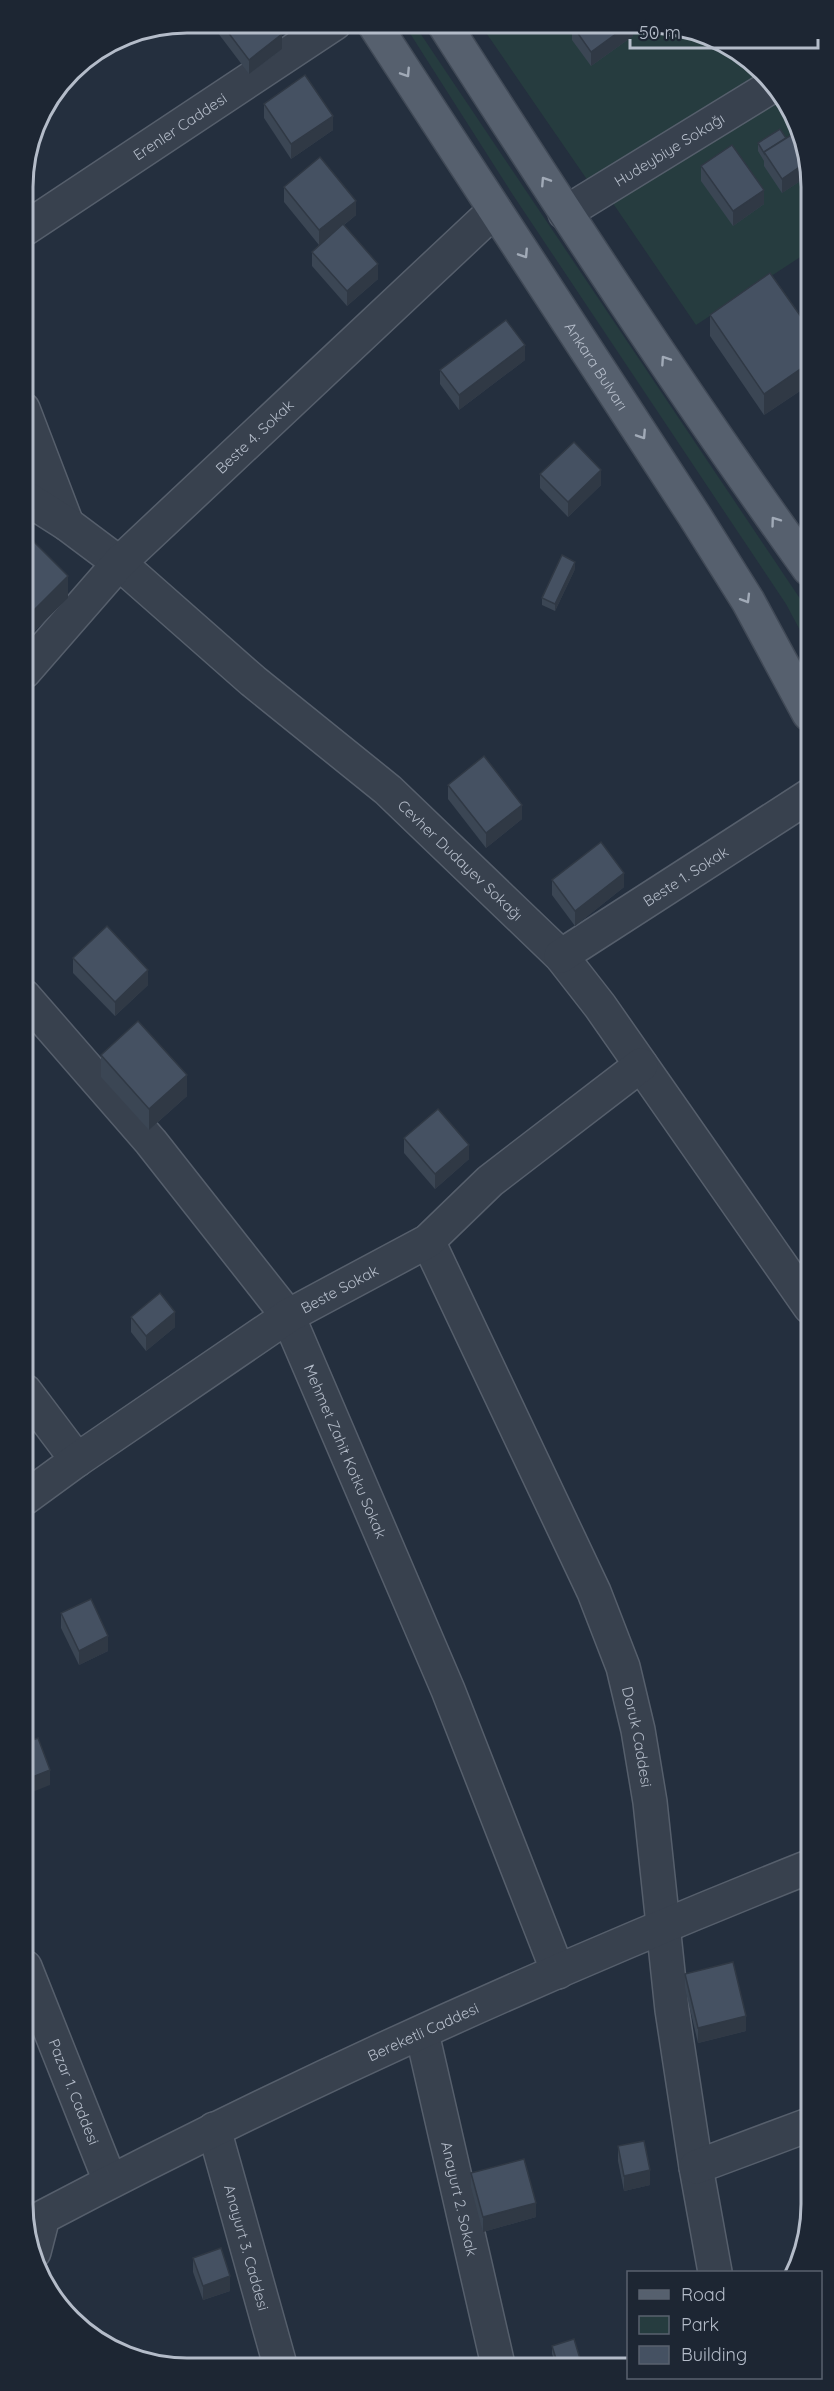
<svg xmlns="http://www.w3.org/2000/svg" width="834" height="2391" font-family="Quicksand,sans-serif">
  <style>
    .green { fill: #263c3f }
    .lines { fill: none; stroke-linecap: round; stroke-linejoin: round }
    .minor-casing { stroke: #565f6c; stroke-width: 36 }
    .major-casing { stroke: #414a57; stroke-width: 36 }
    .minor { stroke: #38414e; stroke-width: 33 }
    .major { stroke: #56606e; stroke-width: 33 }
    .wall { fill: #3b4654 }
    .shaded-wall { fill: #303945 }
    .building { fill: #455162; stroke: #303945; stroke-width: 1.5 }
    .oneway { stroke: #a1aab7 }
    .labels { text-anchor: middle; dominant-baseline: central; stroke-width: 5; stroke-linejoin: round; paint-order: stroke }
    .street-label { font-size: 15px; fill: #b4bcc9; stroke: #1d2633 }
    .rim { fill: none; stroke: #b4bcc9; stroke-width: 3 }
  </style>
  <rect width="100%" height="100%" fill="#242f3e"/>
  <g class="green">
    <path d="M404,24H414L809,612V647L786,604L513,195Z"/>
    <path d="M480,24L680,26L763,70L765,73L588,181Z"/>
    <path d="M777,97L808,154V252L696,325L608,196Z"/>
  </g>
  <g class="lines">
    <g class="minor-casing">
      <g id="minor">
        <path id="s1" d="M565,213L772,86"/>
        <path id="s2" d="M23,230L335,23"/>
        <path d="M23,409L67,524"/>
        <path id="s3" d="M23,496L67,524L119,563L253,681L388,790L561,956L600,1006L810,1307"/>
        <path id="s4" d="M24,672L119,563L495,210"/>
        <path id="s5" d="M561,956L809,796"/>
        <path id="s6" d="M24,996L151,1142L288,1316L448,1690L558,1972"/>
        <path id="s7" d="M428,1241L594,1592L623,1667L638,1730L650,1802L672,2010L696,2167L715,2272"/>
        <path d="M25,1391L77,1460"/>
        <path id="s8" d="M25,1498L77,1460L288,1316L428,1241L490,1181L641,1065"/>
        <path id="s9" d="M25,1967L110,2181"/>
        <path id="s10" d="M422,2033L498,2365"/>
        <path id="s11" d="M214,2129L280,2365"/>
        <path d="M696,2167L811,2124"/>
        <path id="s12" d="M34,2252L43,2217C292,2086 550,1970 811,1866"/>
      </g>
    </g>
    <g class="major-casing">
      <g id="major">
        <path id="s13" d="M374,24L694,515L748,601L809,714"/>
        <path d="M444,24C562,208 681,391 809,569"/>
      </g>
    </g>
    <use href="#minor" class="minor"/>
    <use href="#major" class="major"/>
  </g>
  <g class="wall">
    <path d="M218,23H274L282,49L249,74L218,33Z"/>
    <path d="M572,25H633V36L591,66L572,40Z"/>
    <path d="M264,104L333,130L291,159L264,118Z"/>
    <path d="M786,138L808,154V176L782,193L764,166V161L758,151V143Z"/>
    <path d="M701,166L764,204L733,226L701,181Z"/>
    <path d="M284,187L356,215L344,225L378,279L347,306L312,266V252L319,245L284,202Z"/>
    <path d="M710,315L809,328V385L764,415L710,336Z"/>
    <path d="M525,360L459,410L440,384V370Z"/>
    <path d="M540,474L601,485L568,517L540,488Z"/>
    <path d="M23,531L68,598L32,633L24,624Z"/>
    <path d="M575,569L555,611L542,605V598Z"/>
    <path d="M448,785L522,819L486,848L448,799Z"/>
    <path d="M552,880L624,887L575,926L552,895Z"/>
    <path d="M73,958L148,985L115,1016L73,973Z"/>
    <path d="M101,1055L187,1096L149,1130L101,1077Z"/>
    <path d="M404,1138L469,1159L435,1189L404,1153Z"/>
    <path d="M131,1317L175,1327L146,1351L131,1332Z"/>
    <path d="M61,1613L108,1651L79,1665L61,1628Z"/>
    <path d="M685,1974L746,2031L698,2043L685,1988Z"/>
    <path d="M811,2040V2058L809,2055V2041Z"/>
    <path d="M618,2146L650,2185L624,2191L618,2161Z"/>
    <path d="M471,2173L536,2217L483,2232L471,2187Z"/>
    <path d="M193,2258L230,2291L203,2300L193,2272Z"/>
    <path d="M552,2346L581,2365H556L552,2354Z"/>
  </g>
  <g class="shaded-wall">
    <path d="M628,25H633V36L591,66V52Z"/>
    <path d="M282,34V49L249,74V60Z"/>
    <path d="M333,116V130L291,159V144Z"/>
    <path d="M808,161V176L782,193V179Z"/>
    <path d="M764,190V204L733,226V211Z"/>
    <path d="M356,201V215L319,245V230Z"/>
    <path d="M378,264V279L347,306V291Z"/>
    <path d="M525,345V360L459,410V395Z"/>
    <path d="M809,363V385L764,415V394Z"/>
    <path d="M601,470V485L568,517V502Z"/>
    <path d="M575,562V569L555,611V604Z"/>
    <path d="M68,576V598L32,633V612Z"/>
    <path d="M522,805V819L486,848V833Z"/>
    <path d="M624,873V887L575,926V911Z"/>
    <path d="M148,970V985L115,1016V1002Z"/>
    <path d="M187,1075V1096L149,1130V1109Z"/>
    <path d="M469,1145V1159L435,1189V1174Z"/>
    <path d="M175,1312V1327L146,1351V1336Z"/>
    <path d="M108,1636V1651L79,1665V1651Z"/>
    <path d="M30,1737V1752L25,1753V1739Z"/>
    <path d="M50,1770V1785L25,1795V1780Z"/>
    <path d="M746,2016V2031L698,2043V2028Z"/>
    <path d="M650,2170V2185L624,2191V2176Z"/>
    <path d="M536,2203V2217L483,2232V2217Z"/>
    <path d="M230,2276V2291L203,2300V2286Z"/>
    <path d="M581,2362V2365H570Z"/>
  </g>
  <g class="building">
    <path d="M221,23H274L282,34L249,60Z"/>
    <path d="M572,25H628L591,52Z"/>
    <path d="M305,75L333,116L291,144L264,104Z"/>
    <path d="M780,129L786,138L764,152V153L758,143Z"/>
    <path d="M796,132L808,154V161L782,179L764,152Z"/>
    <path d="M732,145L764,190L733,211L701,166Z"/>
    <path d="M320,157L356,201L319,230L284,187Z"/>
    <path d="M343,224L378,264L347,291L312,252Z"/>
    <path d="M770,273L809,328V363L764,394L710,315Z"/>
    <path d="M506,320L525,345L459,395L440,370Z"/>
    <path d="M574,442L601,470L568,502L540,474Z"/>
    <path d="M23,531L68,576L32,612L23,603Z"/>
    <path d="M562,555L575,562L555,604L542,598Z"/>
    <path d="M484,756L522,805L486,833L448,785Z"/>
    <path d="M601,842L624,873L575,911L552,880Z"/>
    <path d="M107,926L148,970L115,1002L73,958Z"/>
    <path d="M138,1021L187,1075L149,1109L101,1055Z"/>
    <path d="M438,1109L469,1145L435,1174L404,1138Z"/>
    <path d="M160,1293L175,1312L146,1336L131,1317Z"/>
    <path d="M91,1599L108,1636L79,1651L61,1613Z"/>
    <path d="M25,1725L30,1737L25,1739Z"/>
    <path d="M38,1738L50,1770L25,1780V1743Z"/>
    <path d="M733,1962L746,2016L698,2028L685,1974Z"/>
    <path d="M644,2141L650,2170L624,2176L618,2146Z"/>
    <path d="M524,2159L536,2203L483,2217L471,2173Z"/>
    <path d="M221,2248L230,2276L203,2286L193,2258Z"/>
    <path d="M574,2339L581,2362L570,2365H558L552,2346Z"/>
    <path d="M446,2359L448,2365H425Z"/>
  </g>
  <defs><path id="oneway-chevron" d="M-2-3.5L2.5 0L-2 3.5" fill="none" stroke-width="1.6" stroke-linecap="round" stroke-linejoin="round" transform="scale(1.5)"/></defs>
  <g class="oneway">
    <use href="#oneway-chevron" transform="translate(406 73) rotate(57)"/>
    <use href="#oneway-chevron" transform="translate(545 181) rotate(-123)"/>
    <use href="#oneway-chevron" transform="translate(524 254) rotate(57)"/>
    <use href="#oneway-chevron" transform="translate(665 360) rotate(-124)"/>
    <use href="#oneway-chevron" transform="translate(642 435) rotate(57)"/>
    <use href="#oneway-chevron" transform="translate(775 521) rotate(-126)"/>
    <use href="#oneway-chevron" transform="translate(746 599) rotate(59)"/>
  </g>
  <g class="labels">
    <g class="street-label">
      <text stroke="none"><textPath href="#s2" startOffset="188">Erenler Caddesi</textPath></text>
      <text stroke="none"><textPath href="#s1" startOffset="122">Hudeybiye Sokağı</textPath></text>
      <text stroke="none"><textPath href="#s13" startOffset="408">Ankara Bulvarı</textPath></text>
      <text stroke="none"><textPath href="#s4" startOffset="330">Beste 4. Sokak</textPath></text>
      <text stroke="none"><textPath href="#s3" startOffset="570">Cevher Dudayev Sokağı</textPath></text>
      <text stroke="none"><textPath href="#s5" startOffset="148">Beste 1. Sokak</textPath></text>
      <text stroke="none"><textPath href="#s8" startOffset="378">Beste Sokak</textPath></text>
      <text stroke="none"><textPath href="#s6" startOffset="562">Mehmet Zahit Kotku Sokak</textPath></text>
      <text stroke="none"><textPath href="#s7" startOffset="540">Doruk Caddesi</textPath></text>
      <text stroke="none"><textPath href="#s12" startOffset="459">Bereketli Caddesi</textPath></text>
      <text stroke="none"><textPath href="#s9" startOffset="134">Pazar 1. Caddesi</textPath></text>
      <text stroke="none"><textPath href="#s10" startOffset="170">Anayurt 2. Sokak</textPath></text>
      <text stroke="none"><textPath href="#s11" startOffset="123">Anayurt 3. Caddesi</textPath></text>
    </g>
  </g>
  <path d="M0 0H834V2391H0ZM187 33H647A154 154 0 0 1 801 187V2204A154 154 0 0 1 647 2358H187A154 154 0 0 1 33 2204V187A154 154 0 0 1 187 33Z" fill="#1d2633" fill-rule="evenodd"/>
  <path class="rim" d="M187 33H647A154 154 0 0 1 801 187V2204A154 154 0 0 1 647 2358H187A154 154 0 0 1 33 2204V187A154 154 0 0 1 187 33Z"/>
  <rect x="627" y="2271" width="195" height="108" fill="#1d2633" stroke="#59626f" stroke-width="1.5"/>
  <rect x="639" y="2290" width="30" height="9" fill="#56606e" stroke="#59626f" stroke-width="1.5"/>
  <text x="681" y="2301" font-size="18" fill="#b4bcc9">Road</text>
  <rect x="639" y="2316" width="30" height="18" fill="#263c3f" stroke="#59626f" stroke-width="1.5"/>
  <text x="681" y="2331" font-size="18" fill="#b4bcc9">Park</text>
  <rect x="639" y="2346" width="30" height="18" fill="#455162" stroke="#59626f" stroke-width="1.5"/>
  <text x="681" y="2361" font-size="18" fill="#b4bcc9">Building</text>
  <path d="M630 39v9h188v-9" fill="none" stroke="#b4bcc9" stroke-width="3"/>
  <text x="639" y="39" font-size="18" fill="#b4bcc9" stroke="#1d2633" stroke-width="4.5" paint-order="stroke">50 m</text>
</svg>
